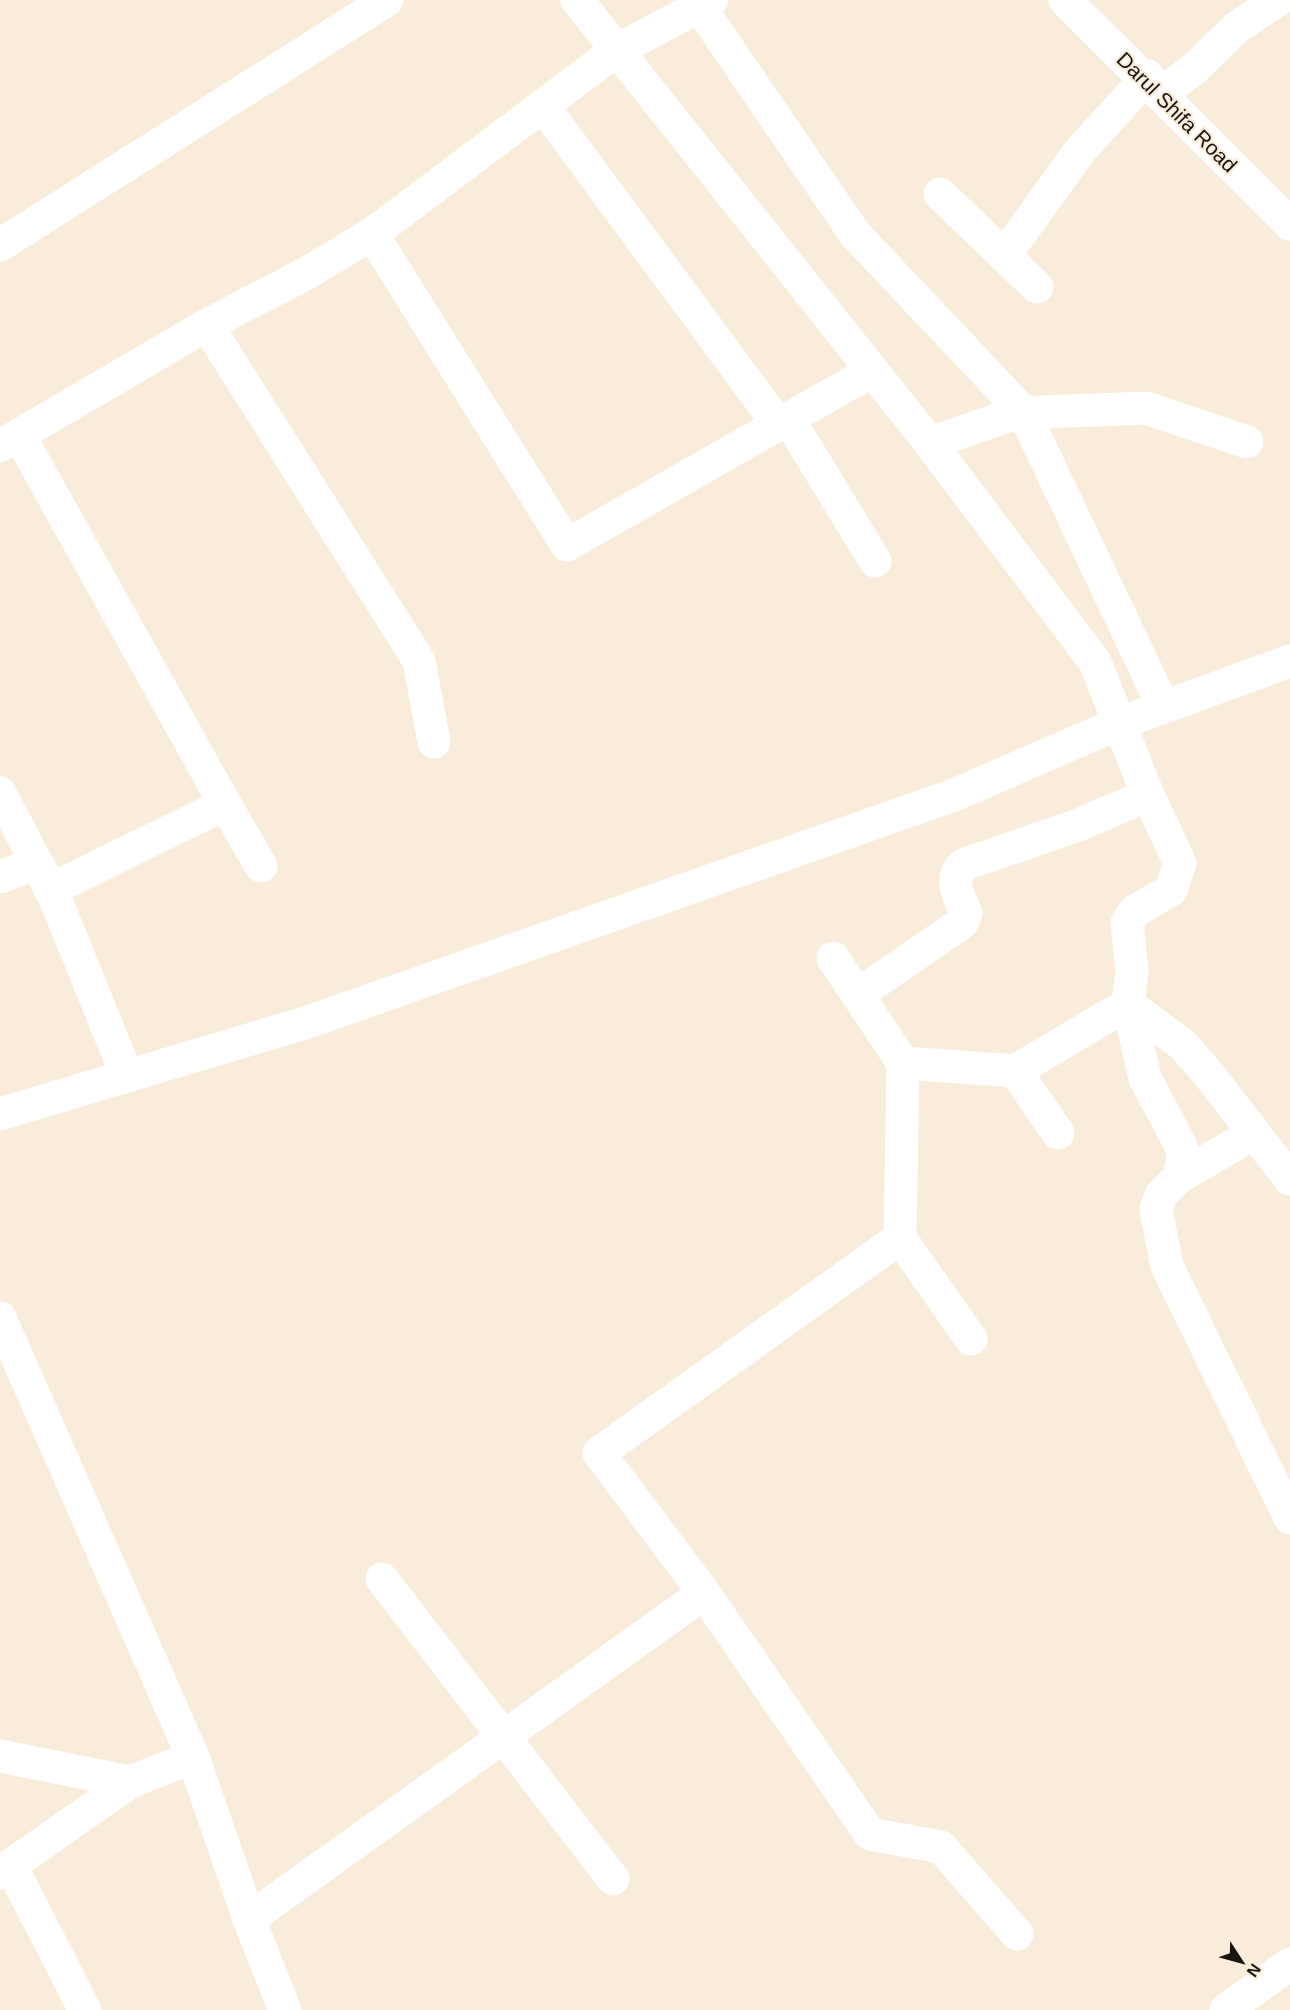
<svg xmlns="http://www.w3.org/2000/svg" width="1290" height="2010" font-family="Arial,sans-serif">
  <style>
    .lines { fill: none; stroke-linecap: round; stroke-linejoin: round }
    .street { stroke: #fff; stroke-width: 33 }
    .secondary { stroke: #fff; stroke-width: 33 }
    .highway { stroke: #fff; stroke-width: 33 }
    .labels { text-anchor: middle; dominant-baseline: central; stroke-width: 4.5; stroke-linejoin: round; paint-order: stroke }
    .street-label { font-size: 21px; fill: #1a150f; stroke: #f9ecda }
  </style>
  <rect width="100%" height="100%" fill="#f9ecda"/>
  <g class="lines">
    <g class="street">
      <path d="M577,0L930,443L1095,662L1148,795L1180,863L1171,890L1135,911L1127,923L1132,971L1128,1004L1145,1078L1181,1146L1183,1159L1179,1177L1161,1195L1156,1210L1167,1266L1290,1518"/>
      <path d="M699,6L855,234L1024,413L1163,706"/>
      <path d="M1174,84L1194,69L1237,27L1278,0"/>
      <path d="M543,106L778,424"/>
      <path d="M940,194L1037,287"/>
      <path d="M372,234L567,545L872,371"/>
      <path d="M0,245L387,0"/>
      <path d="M1005,255L1079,152L1148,76"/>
      <path d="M207,325L419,661L434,742"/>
      <path d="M788,418L875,561"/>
      <path d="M19,435L225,804"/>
      <path d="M930,443L1017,413L1146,408L1247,442"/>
      <path d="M0,446L207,325L307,273L372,234L617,50L712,0"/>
      <path d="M0,793L55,898L127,1076"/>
      <path d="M0,877L36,863"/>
      <path d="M50,890L225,804L261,866"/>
      <path d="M833,958L903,1063L1015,1071L1128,1004L1183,1045L1206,1071L1290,1179"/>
      <path d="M857,995L962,923L966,913C959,896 947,878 965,864L1076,826L1148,795"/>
      <path d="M903,1063L900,1238L599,1453L704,1593L870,1834L941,1847L1017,1934"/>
      <path d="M1015,1071L1058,1133"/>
      <path d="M1179,1177L1253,1134"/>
      <path d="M900,1238L971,1339"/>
      <path d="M382,1579L613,1879"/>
      <path d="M0,1756L130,1782"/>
      <path d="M11,1866L85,2010"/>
      <path d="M0,1873L130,1782L193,1757"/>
      <path d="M249,1919L704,1593"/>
      <path d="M1226,2010L1290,1964"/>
    </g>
    <g class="secondary">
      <path d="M0,1114L305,1023L954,795L1120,723L1290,661"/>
      <path d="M0,1318L193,1757L249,1919L285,2010"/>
    </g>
    <path class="highway" d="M1065,0L1290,224"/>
  </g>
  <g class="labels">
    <g class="street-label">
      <text transform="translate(1177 112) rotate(45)">Darul Shifa Road</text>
    </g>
  </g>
  <g transform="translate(1242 1962) rotate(126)" stroke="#f9ecda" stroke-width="4.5" paint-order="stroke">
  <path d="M0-4.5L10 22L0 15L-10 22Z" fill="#1a150f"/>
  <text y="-9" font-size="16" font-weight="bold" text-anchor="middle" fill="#1a150f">N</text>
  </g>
</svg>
